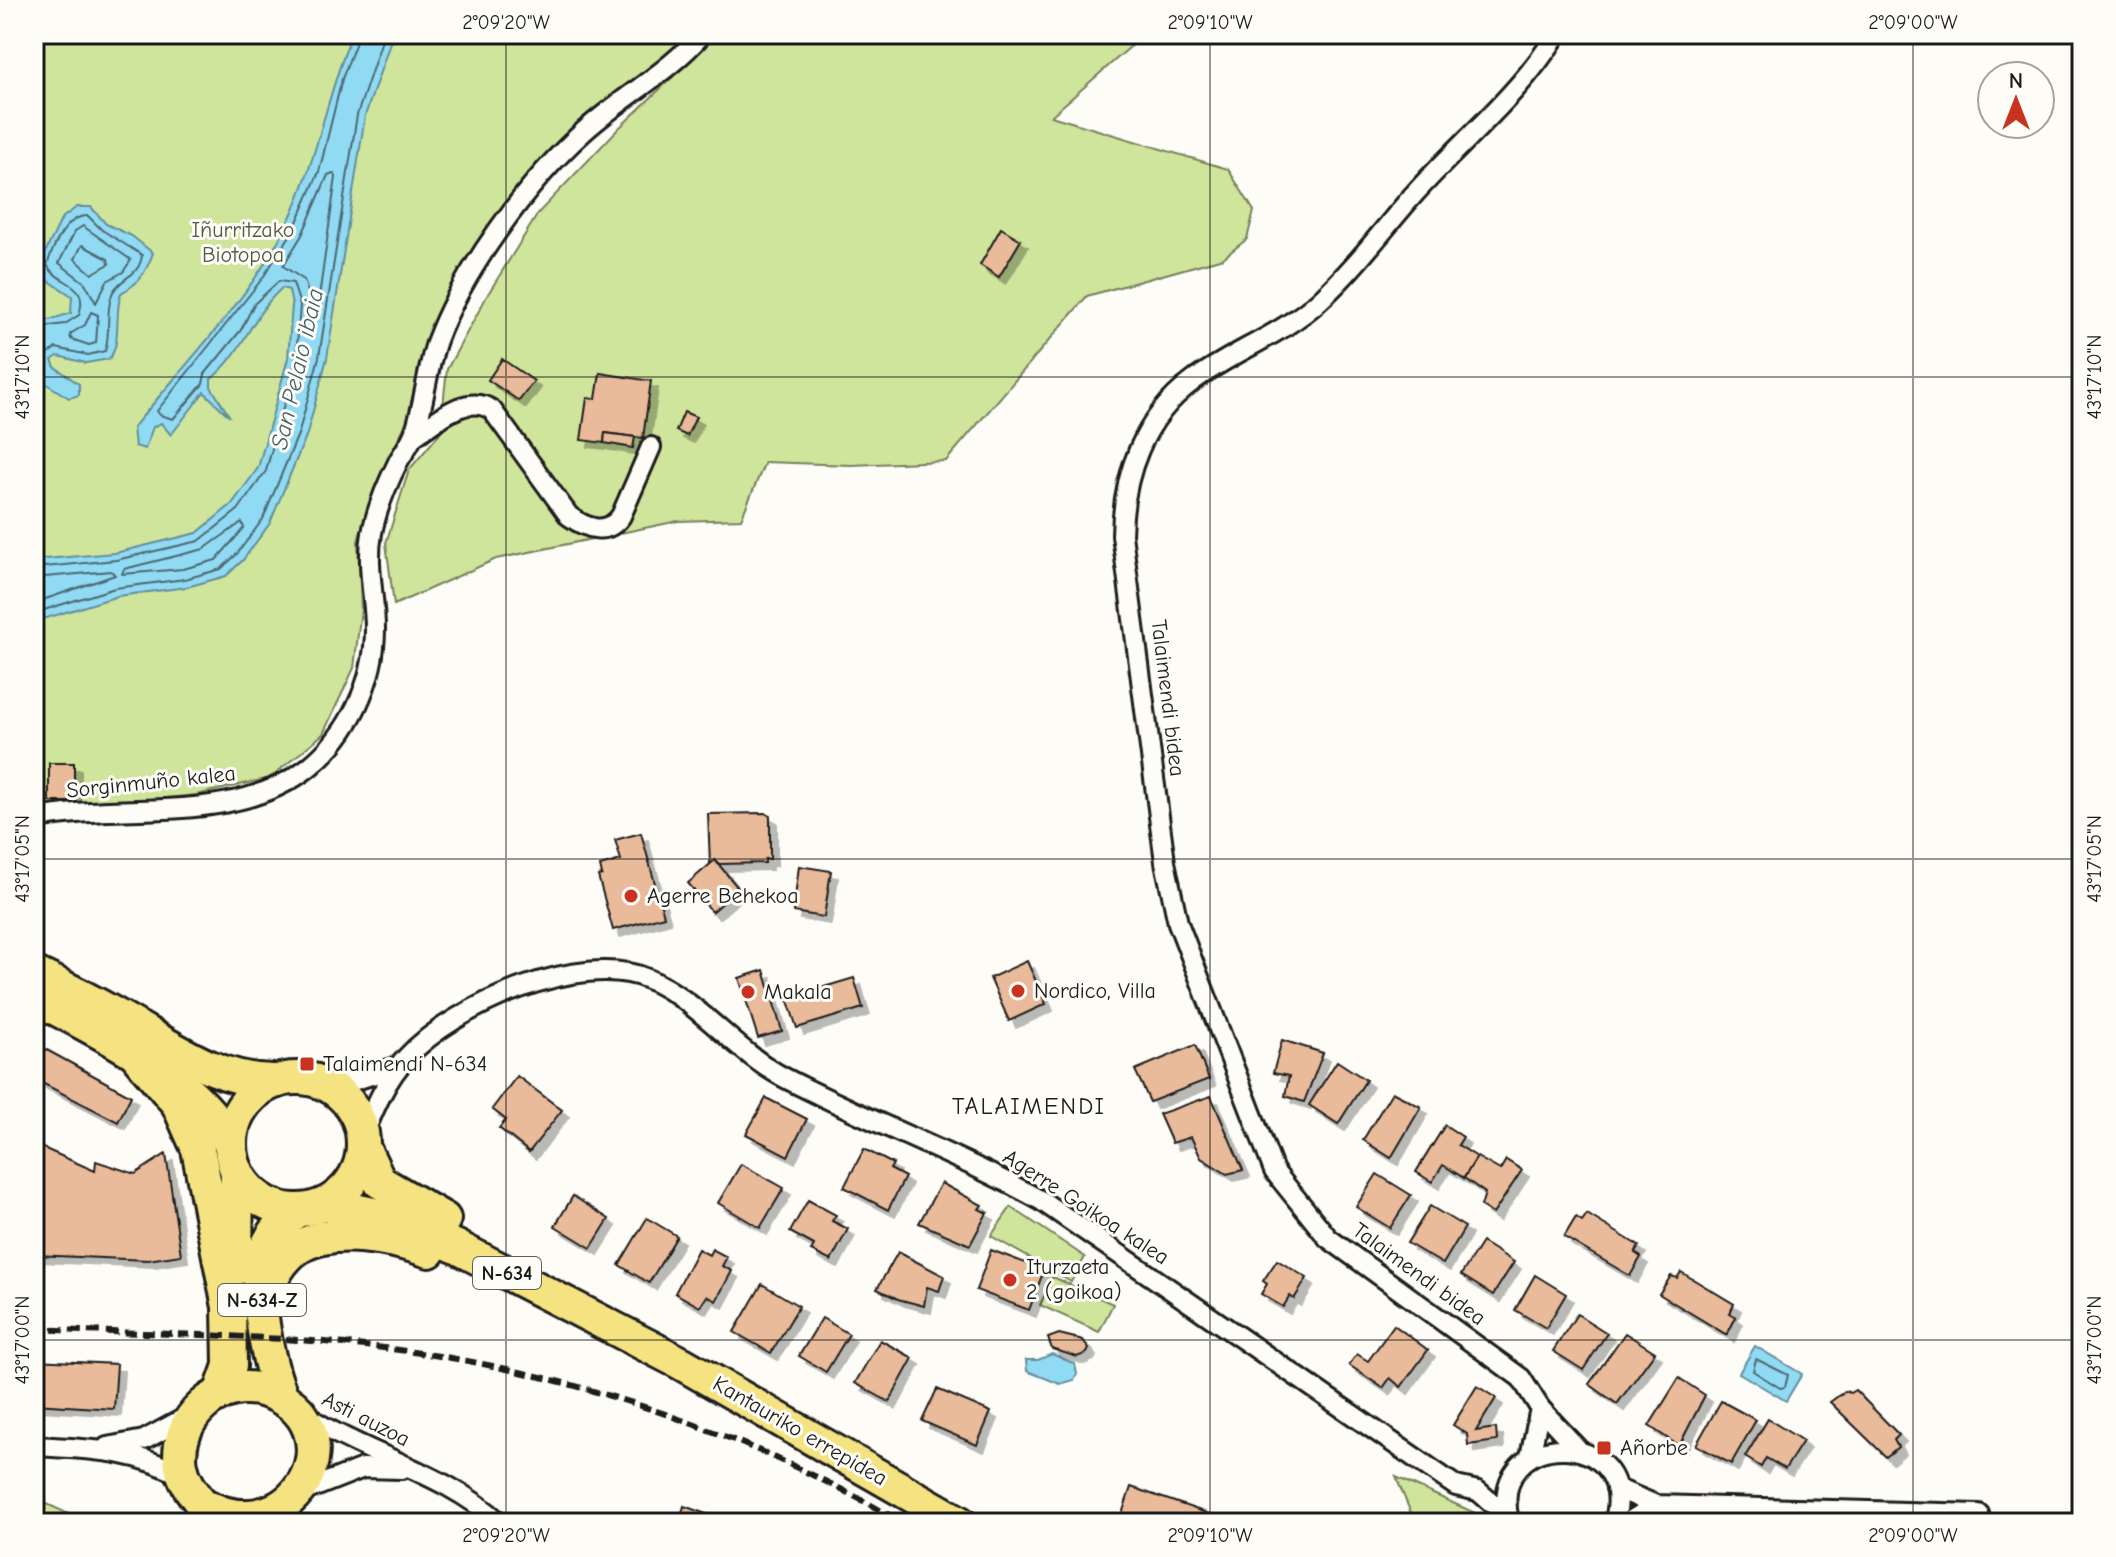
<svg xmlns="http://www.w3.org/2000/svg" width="2116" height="1557" font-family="'Comic Neue',sans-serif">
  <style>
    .green { fill: #cfe59b; stroke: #76805c; stroke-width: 2 }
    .water { fill: #91daf3; stroke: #628e9d; stroke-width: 2 }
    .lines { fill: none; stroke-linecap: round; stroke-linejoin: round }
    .shore { stroke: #4b6872; stroke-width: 2 }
    .building { fill: #eabb9a; stroke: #1c1c1c; stroke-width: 2; filter: url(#shadow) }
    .street-casing { stroke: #1c1c1c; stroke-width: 24 }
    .highway-casing { stroke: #1c1c1c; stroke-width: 38 }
    .street { stroke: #fdfcf7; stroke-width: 18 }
    .highway { stroke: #f5e382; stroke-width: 32 }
    .rail { stroke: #1c1c1c; stroke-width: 6; stroke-dasharray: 12 6; stroke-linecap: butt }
    .ticks { fill: none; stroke: #1c1c1c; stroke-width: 2; stroke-opacity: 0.45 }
    .poi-dot { fill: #c8321e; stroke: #fdfcf7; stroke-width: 3 }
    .labels { text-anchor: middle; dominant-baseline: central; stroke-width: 6; stroke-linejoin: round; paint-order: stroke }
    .shield { fill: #fdfcf7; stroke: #605f5e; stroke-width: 2 }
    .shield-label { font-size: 20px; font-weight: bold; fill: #1c1c1c }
    .park-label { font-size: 22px; fill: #525842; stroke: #fdfcf7 }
    .street-label { font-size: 22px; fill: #1c1c1c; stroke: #fdfcf7 }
    .poi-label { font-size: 22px; fill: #1c1c1c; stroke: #fdfcf7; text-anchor: start }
    .water-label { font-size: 24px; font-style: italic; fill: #455e67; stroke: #fdfcf7 }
    .neighbourhood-label { font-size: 24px; letter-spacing: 2px; fill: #1c1c1c; stroke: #fdfcf7 }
    .neatline { fill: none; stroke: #1c1c1c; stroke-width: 3 }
    .ticks-label { font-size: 20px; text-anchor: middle; fill: #1c1c1c }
  </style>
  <defs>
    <filter id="shadow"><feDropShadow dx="7" dy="7" stdDeviation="0" flood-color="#0004"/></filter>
  </defs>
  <rect width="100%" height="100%" fill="#fdfcf7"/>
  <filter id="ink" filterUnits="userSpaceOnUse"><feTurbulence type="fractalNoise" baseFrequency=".0125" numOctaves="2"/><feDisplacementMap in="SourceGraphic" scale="16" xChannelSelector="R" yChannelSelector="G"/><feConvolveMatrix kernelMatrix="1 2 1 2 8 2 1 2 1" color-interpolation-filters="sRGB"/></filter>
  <g filter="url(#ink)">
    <g class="green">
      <path d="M34,34H694L620,94L453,285L423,351L407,421L374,490L358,541L361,609L354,668L323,734L270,778L196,795L34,811Z"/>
      <path d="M718,34H1145L1051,116L1228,169L1254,211L1247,239L1223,258L1087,296L946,461L851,465L765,462L741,519L678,521L496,559L394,605L386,543L409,470L440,433L447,369L488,294L539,212L619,128Z"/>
      <path d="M1011,1207L1085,1257L1071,1282L991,1236Z"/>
      <path d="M1053,1277L1113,1304L1099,1332L1040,1305Z"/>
      <path d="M1396,1477L1488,1519L1495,1523H1415Z"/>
      <path d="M34,1498L88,1523H34Z"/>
    </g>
    <g class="water">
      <path d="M352,34H393L365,116L327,358L307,434L270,523L243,560L226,576L187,587L118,596L34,622V560L115,553L197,533L232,504L258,468L288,358L292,305L289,290L282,288C252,314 243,354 211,379V387L230,417L204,392L171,435L161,423L153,427L145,449L135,446L133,428C182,367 254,294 287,224C317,163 326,96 352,34Z"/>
      <path d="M77,207H91L106,224L132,236L153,253C146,272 139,284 121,293C114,313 122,344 109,359L86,363L58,356L52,360L55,367L79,384V395L69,398L34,376V320L43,322L71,313L72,296L43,277L38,267L62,218Z"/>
      <path d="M1755,1346L1802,1374L1786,1401L1739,1373Z"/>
      <path d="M1052,1354L1075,1364L1077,1374L1074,1380L1060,1384L1027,1371L1026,1360H1038Z"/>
    </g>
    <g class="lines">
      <g class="shore">
        <path d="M333,173L336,177L318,304L313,307L304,280L283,266L302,235L328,175Z"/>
        <path d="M83,226L131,260L123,272L107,281L96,303L85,283L59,263L75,231Z"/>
        <path d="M82,245L108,259L109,264L92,274L75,259Z"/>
        <path d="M91,312L98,315L96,343L89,345L71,339L70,334L85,325Z"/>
        <path d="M34,328L65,324L79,315C90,280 58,286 47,265C53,247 66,215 88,216L102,230L142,255C140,277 119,277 112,294C105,313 111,333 105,351L88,355L56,348L45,356L44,368L34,369"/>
        <path d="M242,522L244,528L216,560L183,569L122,574L124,569L204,549Z"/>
        <path d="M34,568L116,560L199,541L238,510L266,471L296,360L300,305L293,283L279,281L254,304L241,330L205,374L203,384L173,419L160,415L157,411L262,279L293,231L319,172L342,79L359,34"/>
        <path d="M34,578L111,571L115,575L34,603"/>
        <path d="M34,613L115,588L185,579L221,569L237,554L263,519L299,432L319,357L357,115L384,34"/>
        <path d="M1756,1359L1788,1375L1785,1387L1780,1388L1753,1371Z"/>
      </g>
    </g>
    <g class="building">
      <path d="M1001,228L1021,240L999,277L980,265Z"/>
      <path d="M502,359L534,381L519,401L488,380Z"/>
      <path d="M600,373L651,381L643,438L605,433L604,443L581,440L587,398L596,399Z"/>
      <path d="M684,412L696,417L687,436L676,431Z"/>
      <path d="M605,433L635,437L633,448L604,443Z"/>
      <rect x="49" y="763" width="25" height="39"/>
      <path d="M765,813L770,816V859H765V863L719,864L715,860L710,864L708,814Z"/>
      <path d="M641,833L664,916L613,930L598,876L602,875L600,866L621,860L615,840Z"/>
      <path d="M715,860L739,889L712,912L688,883Z"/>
      <path d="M799,866L831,871L824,917L793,912Z"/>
      <path d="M1027,961L1046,1004L1009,1021L990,978Z"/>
      <path d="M764,970L782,1031L758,1038L739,978Z"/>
      <path d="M854,978L863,1008L797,1028L787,998Z"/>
      <path d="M1282,1040L1323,1053L1304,1102L1285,1096L1289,1076L1273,1073Z"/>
      <path d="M34,1043L131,1096L118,1122L34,1079Z"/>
      <path d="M1195,1045L1209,1079L1150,1102L1135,1070Z"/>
      <path d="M1337,1061L1366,1080L1338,1124L1309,1105Z"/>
      <path d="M517,1076L562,1110L529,1152L499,1128L506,1120L492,1109Z"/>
      <path d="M1392,1092L1421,1107L1391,1158L1363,1140Z"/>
      <path d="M1211,1096L1243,1170L1227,1174L1201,1158L1191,1137L1172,1143L1159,1114Z"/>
      <path d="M766,1098L807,1119L788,1156L746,1134Z"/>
      <path d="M1445,1125L1463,1137L1458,1145L1477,1157L1464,1178L1443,1165L1432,1182L1416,1172Z"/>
      <path d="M34,1144L95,1171L96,1161L135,1174L166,1154L181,1255L148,1260L34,1255Z"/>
      <path d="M864,1149L893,1164L890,1169L905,1177L888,1210L844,1187Z"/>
      <path d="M1477,1157L1500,1170L1506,1160L1522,1170L1493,1214L1481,1206L1485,1193L1464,1178Z"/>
      <path d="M741,1164L784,1188L760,1228L718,1203Z"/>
      <path d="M1377,1174L1411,1195L1390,1228L1356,1207Z"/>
      <path d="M941,1183L982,1205L979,1209L987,1213L970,1245L919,1223Z"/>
      <path d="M573,1196L609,1219L591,1248L555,1226Z"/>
      <path d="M808,1200L836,1215L832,1221L848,1229L831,1261L811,1251L814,1245L790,1232Z"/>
      <path d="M1430,1206L1465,1227L1443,1264L1407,1243Z"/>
      <path d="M1587,1214L1639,1246L1635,1253L1641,1257L1630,1276L1564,1237L1576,1217L1582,1221Z"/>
      <path d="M647,1218L677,1236L649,1283L619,1265Z"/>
      <path d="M1482,1242L1514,1262L1493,1295L1461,1275Z"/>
      <path d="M698,1249L709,1255L712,1249L727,1257L722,1266L732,1271L716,1301L707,1296L700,1307L675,1293Z"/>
      <path d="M991,1250L1044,1270L1029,1310L976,1290Z"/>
      <path d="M898,1252L944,1276L939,1291L927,1287L924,1306L898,1299L877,1289Z"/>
      <path d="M1277,1260L1307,1278L1294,1299L1290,1296L1283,1307L1261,1294L1267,1284L1263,1281Z"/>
      <path d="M1681,1272L1734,1304L1730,1313L1736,1317L1727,1335L1659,1294L1671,1276L1677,1278Z"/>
      <path d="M1535,1275L1566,1294L1546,1328L1515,1310Z"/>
      <path d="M762,1284L799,1306L771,1353L734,1332Z"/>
      <path d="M1577,1314L1607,1333L1583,1370L1553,1351Z"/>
      <path d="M822,1318L849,1334L826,1372L799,1356Z"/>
      <path d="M1394,1325L1428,1350L1401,1387L1390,1378L1383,1388L1349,1365L1357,1354L1368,1361Z"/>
      <path d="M1625,1333L1655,1352L1617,1404L1589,1384Z"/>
      <path d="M1059,1334L1083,1340L1089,1349L1087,1353L1077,1357L1052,1349L1048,1338Z"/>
      <path d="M880,1340L913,1358L889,1402L855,1383Z"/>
      <path d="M34,1360L117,1364L114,1409L34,1404Z"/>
      <path d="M1679,1378L1705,1395L1679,1446L1649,1426Z"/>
      <path d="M1477,1386L1496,1398L1476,1431L1496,1428L1497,1441L1468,1445L1467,1434L1453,1425Z"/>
      <path d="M937,1389L991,1412L977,1445L922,1421Z"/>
      <path d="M1855,1390L1899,1435L1894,1440L1898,1447L1886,1457L1830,1402L1845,1391L1850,1393Z"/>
      <path d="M1721,1401L1756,1420L1731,1464L1696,1445Z"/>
      <path d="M1768,1419L1803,1441L1785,1469L1766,1458L1761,1467L1745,1457Z"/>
      <path d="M1131,1487L1227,1520L1225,1523H1119Z"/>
      <path d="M684,1506L731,1523H679Z"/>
    </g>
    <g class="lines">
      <g class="street-casing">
        <g id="street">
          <path d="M1557,34C1519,95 1464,139 1416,192C1384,228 1356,267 1320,300C1282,335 1233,351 1193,381C1143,418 1123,475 1122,535L1165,862L1178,923L1274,1171L1328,1238L1521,1378L1540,1408L1577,1448"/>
          <path d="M413,437C436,422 466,392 492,410L569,516C587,529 607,536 621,516L651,447"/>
          <path d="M34,819C123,800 233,827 309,767C349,735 375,681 375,629C375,597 366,566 372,533C377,507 387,484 399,460C405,450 413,440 416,428C425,399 427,369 437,340C463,271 527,183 581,134C620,98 667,74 702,34"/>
          <path d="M331,1088L399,1066"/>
          <path d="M363,1136C374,1109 386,1079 407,1057C454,1006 581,950 648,979C698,1000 736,1053 785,1078C870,1122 959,1155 1042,1201L1437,1473L1456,1486L1478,1491L1508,1517"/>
          <path d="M305,1415C367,1456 445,1472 500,1523"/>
          <path d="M34,1446C86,1449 139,1449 185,1478"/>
          <path d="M107,1447L144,1440L190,1415"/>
          <path d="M1530,1457L1540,1408"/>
          <path d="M1616,1488L1656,1505L1979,1514"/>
          <path d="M302,1492L363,1468L402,1469"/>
          <path d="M1509,1520C1485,1424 1643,1426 1614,1523"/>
          <path d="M1627,1523L1656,1505"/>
        </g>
      </g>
      <g class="highway-casing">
        <g id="highway">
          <path d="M34,973C64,987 93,1002 121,1018C171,1046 218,1083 278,1081"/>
          <path d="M43,1002C104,1034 201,1081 231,1145"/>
          <path d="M139,1058L178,1104L198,1149L229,1307L230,1366L220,1394"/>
          <circle cx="297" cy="1144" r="66"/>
          <path d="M363,1147L380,1182L444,1219"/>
          <path d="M325,1204L387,1217L457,1247L681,1363L960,1523"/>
          <path d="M236,1268L237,1171"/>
          <path d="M262,1298C271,1280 281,1258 299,1247C334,1226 393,1238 429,1251"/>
          <path d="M283,1399C268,1367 254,1294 262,1260C267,1239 281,1223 297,1210"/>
          <path d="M202,1504C298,1557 361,1422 265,1391C220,1376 173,1419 181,1466C185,1489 204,1503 215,1523"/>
        </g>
      </g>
      <use href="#street" class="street"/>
      <use href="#highway" class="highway"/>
      <path class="rail" d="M34,1329C162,1335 294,1334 420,1353C588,1378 756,1438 903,1523"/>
    </g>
  </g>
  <path class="ticks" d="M506,34V1523M1210,34V1523M1913,34V1523M34,377H2082M34,859H2082M34,1340H2082"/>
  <g class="poi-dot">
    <circle cx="631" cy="896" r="8"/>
    <circle cx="1018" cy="991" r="8"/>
    <circle cx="748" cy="992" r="8"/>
    <rect x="299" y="1056" width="16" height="16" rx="4"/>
    <circle cx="1010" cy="1280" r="8"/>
    <rect x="1596" y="1440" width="16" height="16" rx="4"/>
  </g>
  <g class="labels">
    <g class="shield">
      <rect x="473" y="1257" width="68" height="32" rx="6"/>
      <rect x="218" y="1284" width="88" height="32" rx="6"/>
    </g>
    <g class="shield-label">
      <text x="507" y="1273">N-634</text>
      <text x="262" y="1300">N-634-Z</text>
    </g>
    <g class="park-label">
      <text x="243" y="230">Iñurritzako<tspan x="243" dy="25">Biotopoa</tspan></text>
    </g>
    <g class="street-label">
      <text transform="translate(1168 698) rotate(83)">Talaimendi bidea</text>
      <text transform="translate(151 782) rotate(-6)">Sorginmuño kalea</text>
      <text transform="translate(1086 1207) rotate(33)">Agerre Goikoa kalea</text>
      <text transform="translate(1419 1274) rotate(36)">Talaimendi bidea</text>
      <text transform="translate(366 1419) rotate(27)">Asti auzoa</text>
      <text transform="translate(800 1431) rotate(30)">Kantauriko errepidea</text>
    </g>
    <g class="poi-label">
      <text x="647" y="896">Agerre Behekoa</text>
      <text x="1034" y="991">Nordico, Villa</text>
      <text x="764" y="992">Makala</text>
      <text x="323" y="1064">Talaimendi N-634</text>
      <text x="1026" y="1267">Iturzaeta<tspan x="1026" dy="25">2 (goikoa)</tspan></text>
      <text x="1620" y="1448">Añorbe</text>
    </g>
    <g class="water-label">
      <text transform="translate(297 369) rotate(-77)">San Pelaio ibaia</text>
    </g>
    <g class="neighbourhood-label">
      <text x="1029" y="1106">TALAIMENDI</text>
    </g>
  </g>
  <rect width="2116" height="1557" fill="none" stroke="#fdfcf7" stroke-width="88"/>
  <g transform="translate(2016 100)"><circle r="38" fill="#fdfcf7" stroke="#a3a29f" stroke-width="2"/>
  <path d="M0-6L14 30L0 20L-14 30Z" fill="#c8321e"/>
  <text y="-12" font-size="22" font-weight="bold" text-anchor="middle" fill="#1c1c1c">N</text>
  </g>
  <rect x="44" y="44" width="2028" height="1469" class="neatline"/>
  <g class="ticks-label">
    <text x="506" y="29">2°09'20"W</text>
    <text x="1210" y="29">2°09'10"W</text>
    <text x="1913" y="29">2°09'00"W</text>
    <text transform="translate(22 377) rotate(-90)" y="7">43°17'10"N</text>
    <text transform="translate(2094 377) rotate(-90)" y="7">43°17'10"N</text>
    <text transform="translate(22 859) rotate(-90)" y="7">43°17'05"N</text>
    <text transform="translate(2094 859) rotate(-90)" y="7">43°17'05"N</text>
    <text transform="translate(22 1340) rotate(-90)" y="7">43°17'00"N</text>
    <text transform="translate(2094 1340) rotate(-90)" y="7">43°17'00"N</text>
    <text x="506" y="1542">2°09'20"W</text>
    <text x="1210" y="1542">2°09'10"W</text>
    <text x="1913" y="1542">2°09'00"W</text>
  </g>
</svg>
